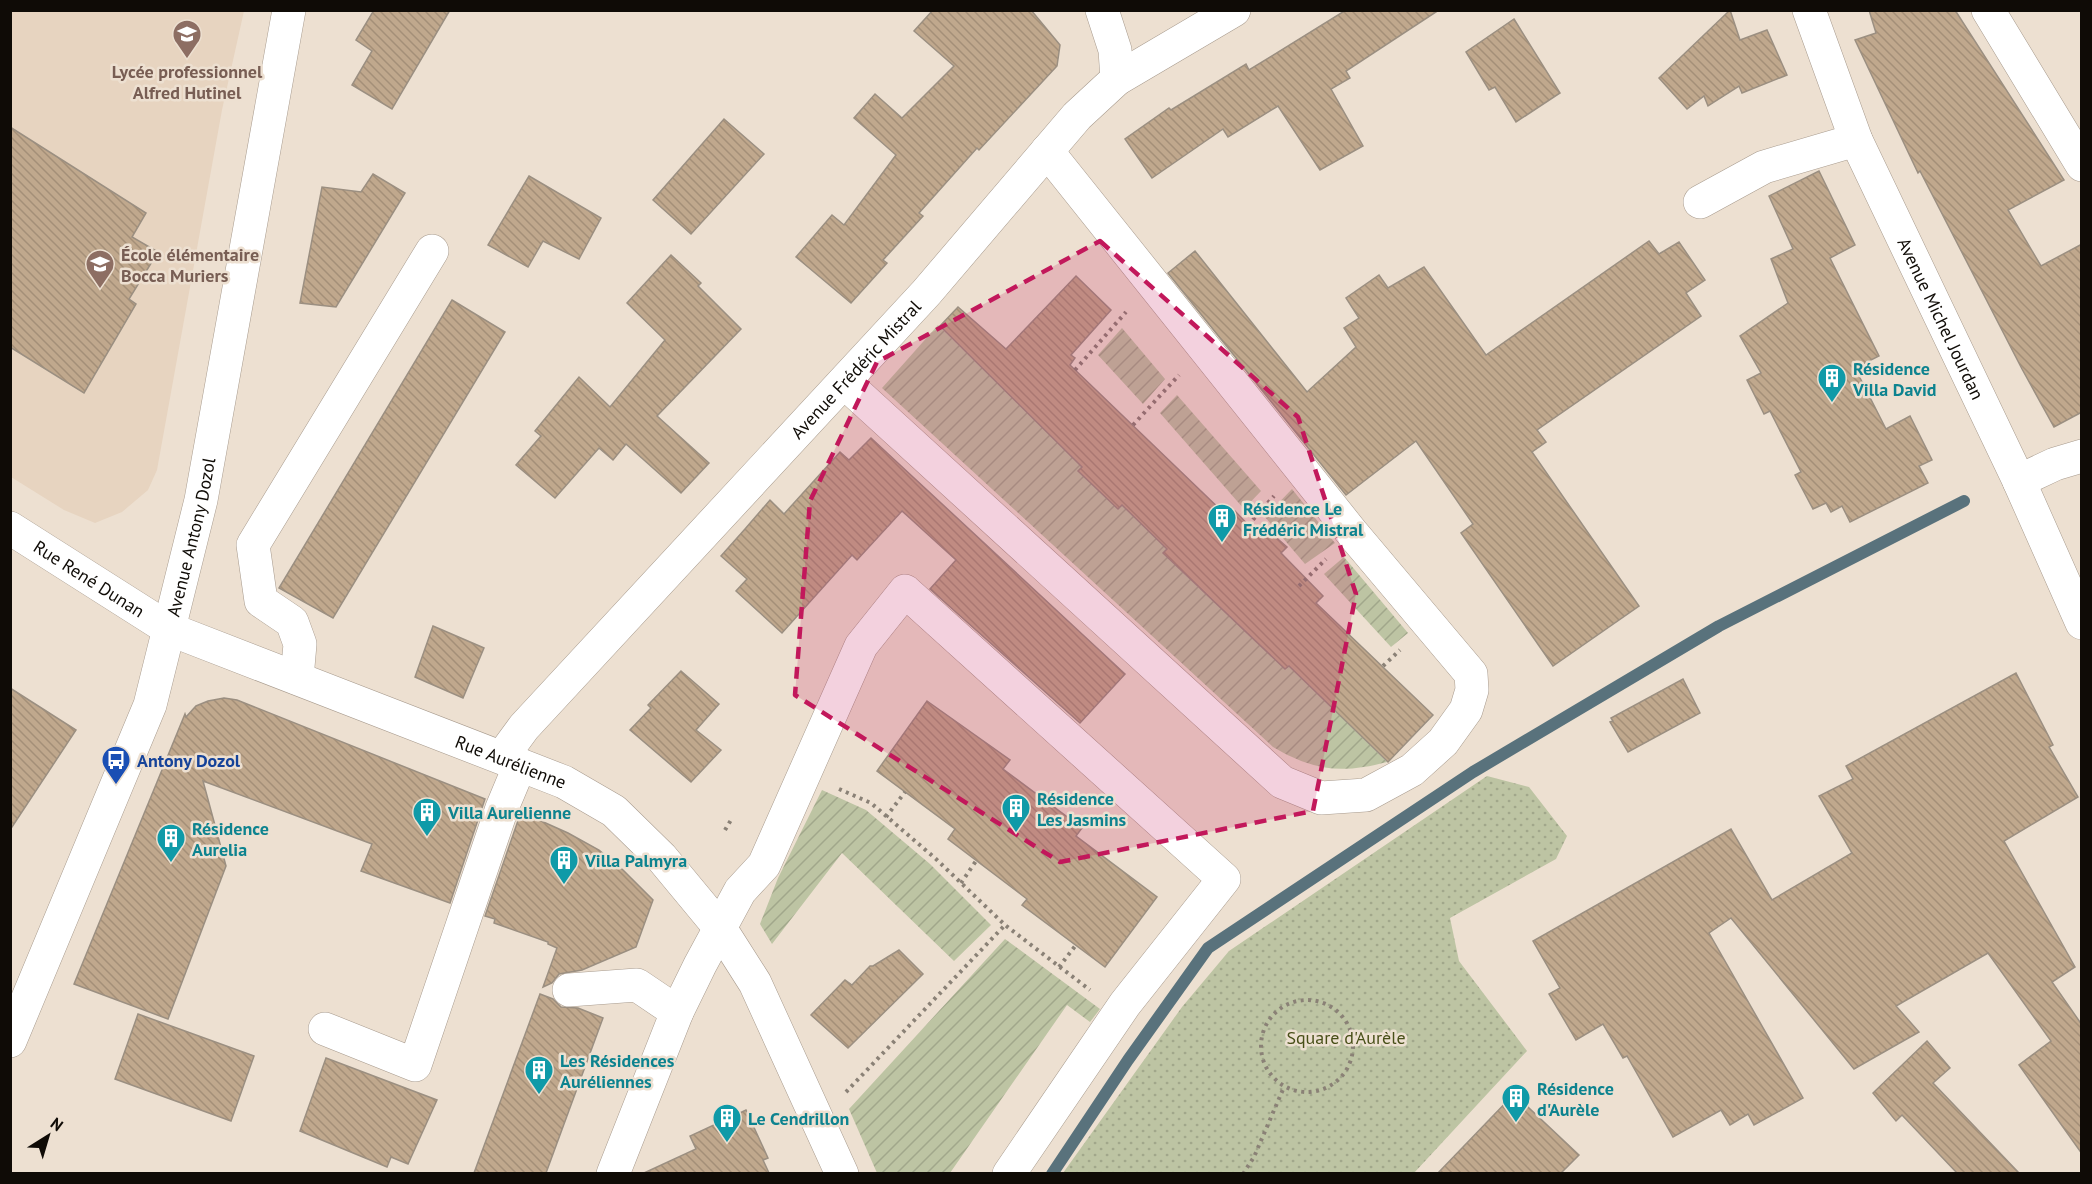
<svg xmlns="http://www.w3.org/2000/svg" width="2092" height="1184" font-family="'PT Sans',sans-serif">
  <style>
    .built { fill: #e7d4c0 }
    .park { fill: url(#park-dots) }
    .garden { fill: url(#garden-furrows) }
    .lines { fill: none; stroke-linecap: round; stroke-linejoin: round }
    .stream { stroke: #59727c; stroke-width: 12 }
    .building { fill: url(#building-back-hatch); stroke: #9b8f81; stroke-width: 1.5 }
    .minor-casing { stroke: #a89b8e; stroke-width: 34 }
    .path { stroke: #8a8176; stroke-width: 4; stroke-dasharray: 3 4.5; stroke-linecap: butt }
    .minor { stroke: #fff; stroke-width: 33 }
    .marked { fill: #c2185b; fill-opacity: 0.2; stroke: #c2185b; stroke-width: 4.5; stroke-dasharray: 12 8; stroke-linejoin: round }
    .labels { text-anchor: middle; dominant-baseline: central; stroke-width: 5; stroke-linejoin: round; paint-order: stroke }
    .education-label { font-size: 18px; font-weight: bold; fill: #785e54; stroke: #ede0d1 }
    .street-label { font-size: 18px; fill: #0f0b06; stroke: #ede0d1 }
    .culture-label { font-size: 18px; font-weight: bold; fill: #0d838f; stroke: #ede0d1; text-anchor: start }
    .transit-label { font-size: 18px; font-weight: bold; fill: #164399; stroke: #ede0d1; text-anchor: start }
    .park-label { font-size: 18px; fill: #484f18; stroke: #ede0d1 }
  </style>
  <defs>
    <pattern id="park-dots" width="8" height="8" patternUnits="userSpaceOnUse" patternTransform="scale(1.5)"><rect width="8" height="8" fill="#bdc4a3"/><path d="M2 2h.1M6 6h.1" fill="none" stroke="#a1a78b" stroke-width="1.8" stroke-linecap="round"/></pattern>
    <pattern id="garden-furrows" width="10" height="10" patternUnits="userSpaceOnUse" patternTransform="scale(1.5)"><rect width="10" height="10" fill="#bdc4a3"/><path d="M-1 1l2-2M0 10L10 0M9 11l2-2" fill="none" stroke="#a1a78b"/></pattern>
    <pattern id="building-back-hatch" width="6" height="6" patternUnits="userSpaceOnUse" patternTransform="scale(1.5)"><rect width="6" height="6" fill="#c0a88d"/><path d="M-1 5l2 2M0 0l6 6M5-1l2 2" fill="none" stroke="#a48f78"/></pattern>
  </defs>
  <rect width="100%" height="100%" fill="#ede0d1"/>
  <path class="built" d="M10,11H244L222,110L157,470L148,490L122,512L95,523L64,510L11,477Z"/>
  <path class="park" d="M1487,776L1529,787L1567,836L1556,859L1450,918L1459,961L1527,1051L1414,1173H1063L1182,1007L1229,951Z"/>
  <g class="garden">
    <path d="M938,325L1167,549L1163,553L1200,589L1205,585L1246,632L1285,669L1289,666L1387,762C1342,774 1314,771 1273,747L882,388Z"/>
    <path d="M1122,328L1165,379L1143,404L1098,355Z"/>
    <path d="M1177,395L1261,491L1244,509L1160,413Z"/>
    <path d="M1292,489L1335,543L1305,564L1265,517Z"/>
    <path d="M1344,557L1408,633L1391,647L1324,574Z"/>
    <path d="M822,790L866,810L930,864L991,925L954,961L842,853L772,944L760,924L778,878Z"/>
    <path d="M1005,939L1100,1009L1090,1022L1067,1005L950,1173H877L849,1109Z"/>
  </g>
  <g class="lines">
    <path class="stream" d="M1052,1174L1128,1060L1208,948L1473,772L1719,626L1964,501"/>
  </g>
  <g class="building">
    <path d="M374,10H450L392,109L352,85L372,51L356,40Z"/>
    <path d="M933,10H1031L1060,45L1057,66L979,150L977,148L919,213L923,216L883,260L887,263L851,303L796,257L832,215L844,225L896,155L854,118L875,94L902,118L954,66L914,31Z"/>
    <path d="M1346,10H1439L1346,71L1350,78L1331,89L1363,146L1320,170L1278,106L1228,137L1223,129L1152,178L1125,139L1169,108L1171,110L1246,64L1249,70Z"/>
    <path d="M1730,10L1740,40L1767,30L1787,75L1742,93L1739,86L1708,106L1704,96L1687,109L1659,78Z"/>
    <path d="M1869,10H1955L2064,180L2008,210L2041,266L2082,244V412L2054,427L2022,369L1920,171L1918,173L1855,40L1876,33Z"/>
    <path d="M1514,19L1560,93L1516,122L1495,87L1489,90L1466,52Z"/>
    <path d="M724,119L764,154L691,234L653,200Z"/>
    <path d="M10,127L146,213L132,237L158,252L129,299L136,304L84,393L10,347Z"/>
    <path d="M1819,171L1855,245L1830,258L1879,356L1855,368L1886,429L1910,416L1932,460L1919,466L1928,483L1850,522L1842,506L1831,512L1826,503L1813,509L1795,475L1801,472L1770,411L1764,414L1747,380L1761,373L1740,336L1788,303L1771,259L1793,249L1769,196Z"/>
    <path d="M373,174L405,193L336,307L300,303L322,187L361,192Z"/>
    <path d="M529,176L601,218L579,259L543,241L528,267L488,245Z"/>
    <path d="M1649,241L1659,254L1679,242L1705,280L1686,293L1701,316L1537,430L1546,442L1532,452L1639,606L1553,666L1461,533L1473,524L1416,441L1346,495L1168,273L1195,251L1307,392L1356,347L1344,328L1359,318L1346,298L1379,275L1388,288L1424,267L1486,355Z"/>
    <path d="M671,255L701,283L698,286L741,329L657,416L709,463L681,493L626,444L613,460L599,448L555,498L516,465L541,436L535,431L579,377L610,407L665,340L627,303Z"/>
    <path d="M1076,276L1111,310L1071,355L1075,358L1070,365L1229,518L1235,511L1256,533L1263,526L1287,547L1281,553L1323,596L1316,603L1433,715L1388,762L1289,666L1285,669L1163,553L1167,549L1122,505L1118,509L1078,471L1082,467L940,326L958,307L1006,349Z"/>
    <path d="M452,300L505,332L333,618L279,588Z"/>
    <path d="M871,438L1125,674L1080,723L930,589L956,560L902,511L857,560L852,555L782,633L736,591L747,579L721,556L745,529L770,500L784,514L840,452L849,460Z"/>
    <path d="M433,626L484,648L463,698L415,677Z"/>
    <path d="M681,671L719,704L696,730L721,750L691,782L630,730L651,708L648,705Z"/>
    <path d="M2016,673L2053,745L2049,747L2078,797L2004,841L2075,967L2052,982L2082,1025V1154L2019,1065L2051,1041L1988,953L1896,1006L1919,1032L1854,1069L1731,918L1709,933L1803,1098L1754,1125L1748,1114L1730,1125L1721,1110L1673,1137L1627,1056L1623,1058L1603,1024L1576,1040L1549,994L1560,988L1533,941L1731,829L1772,900L1852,853L1819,796L1853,779L1846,766Z"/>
    <path d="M1683,679L1700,713L1628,752L1610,722L1613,721L1611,718Z"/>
    <path d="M10,688L76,730L10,830Z"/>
    <path d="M224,698L237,700L485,799L450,903L361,871L372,844L203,781L226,866L168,1019L74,984L185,714L186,717L196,706L208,701Z"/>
    <path d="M927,701L1010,760L1003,769L1082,828L1076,836L1157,897L1105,967L1022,905L1027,899L948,839L955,829L877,771Z"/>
    <path d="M521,812L568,833L599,850L623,870L653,900L636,947L582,970L559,974L552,983L543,987L557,948L548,944V942L494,923L495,919L485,916Z"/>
    <path d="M899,950L923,974L848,1048L811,1015L845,980L852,985L870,966H873Z"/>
    <path d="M540,994L553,999L561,1007L578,1008L603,1018L546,1173H474Z"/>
    <path d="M138,1014L254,1056L231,1121L115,1079Z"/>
    <path d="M1927,1041L1950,1068L1933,1083L2019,1173H1957L1902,1115L1896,1121L1873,1093Z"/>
    <path d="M326,1058L437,1100L408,1164L391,1157L387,1167L300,1131Z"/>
    <path d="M1514,1094L1579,1155L1561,1173H1438Z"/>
    <path d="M746,1110L768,1158L763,1160L769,1173H644L696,1149L690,1136Z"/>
  </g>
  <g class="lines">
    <g class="minor-casing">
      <g id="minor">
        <path d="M1102,10L1115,50L1117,79"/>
        <path id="s1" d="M1809,10L1856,140L2019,481L2082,623"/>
        <path d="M1988,10L2082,165"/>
        <path d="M1700,202L1764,167L1856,140"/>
        <path d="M844,382L1282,782L1321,798L1366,795L1412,770L1443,742L1466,710L1472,690L1471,674L1353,534L1047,151"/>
        <path d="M2019,481L2055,464L2082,456"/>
        <path id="s2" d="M10,528L169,629L564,782L614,811L662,858L720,928L755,983L842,1174"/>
        <path d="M297,678L300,644L292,622L261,601L253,545L432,251"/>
        <path id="s3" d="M502,757L524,727L926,293L1077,116L1117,79L1234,10"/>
        <path d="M569,990L637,985L677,1012"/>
        <path d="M325,1029L415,1065L502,808L520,765"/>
        <path id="s4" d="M10,1041L150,705L201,500L289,10"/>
        <path d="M613,1174L677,1012L700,965L740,891L764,865L861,646L905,591L1224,879L1125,1004L1009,1174"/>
      </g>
    </g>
    <g class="path">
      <path d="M1075,370L1126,312"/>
      <path d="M1133,425L1179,375"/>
      <path d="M1243,531L1274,496"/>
      <path d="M1299,586L1326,559"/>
      <path d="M1383,666L1400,650"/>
      <path d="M839,789L871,803L936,859L1005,925L1090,990"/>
      <path d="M886,817L905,792"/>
      <path d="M725,830L731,820"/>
      <path d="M961,883L976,861"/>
      <path d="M1059,967L1076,945"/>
      <circle cx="1307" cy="1046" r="46"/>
      <path d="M846,1092L1005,925"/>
      <path d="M1243,1174L1254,1157L1284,1087"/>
    </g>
    <use href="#minor" class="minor"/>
  </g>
  <path class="marked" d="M1100,241L1298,417L1356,594L1313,811L1060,862L795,695L810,501L877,362Z"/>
  <defs>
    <g id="school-pin" transform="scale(1.5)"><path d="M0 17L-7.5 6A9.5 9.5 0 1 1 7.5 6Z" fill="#8d6e63" stroke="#ede0d1"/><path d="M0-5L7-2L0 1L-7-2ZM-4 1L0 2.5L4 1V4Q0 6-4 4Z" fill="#fff"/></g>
    <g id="building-pin" transform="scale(1.5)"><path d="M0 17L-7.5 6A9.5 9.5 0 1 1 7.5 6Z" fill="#0f9aa8" stroke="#ede0d1"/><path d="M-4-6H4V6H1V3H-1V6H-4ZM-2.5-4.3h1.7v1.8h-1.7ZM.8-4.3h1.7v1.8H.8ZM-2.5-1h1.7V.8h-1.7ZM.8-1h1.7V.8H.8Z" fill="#fff"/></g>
    <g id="bus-pin" transform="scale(1.5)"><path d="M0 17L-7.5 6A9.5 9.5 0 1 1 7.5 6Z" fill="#1a4fb4" stroke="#ede0d1"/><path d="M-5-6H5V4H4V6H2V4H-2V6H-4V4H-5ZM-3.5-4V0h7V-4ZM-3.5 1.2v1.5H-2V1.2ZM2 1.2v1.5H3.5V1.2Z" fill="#fff"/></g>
  </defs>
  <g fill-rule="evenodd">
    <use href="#school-pin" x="187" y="34"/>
    <use href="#school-pin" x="100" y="264"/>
    <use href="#building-pin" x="1832" y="378"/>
    <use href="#building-pin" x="1222" y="518"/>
    <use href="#bus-pin" x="116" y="760"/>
    <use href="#building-pin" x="1016" y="808"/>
    <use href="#building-pin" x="427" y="812"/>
    <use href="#building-pin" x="171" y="838"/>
    <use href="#building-pin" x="564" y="860"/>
    <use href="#building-pin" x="539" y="1070"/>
    <use href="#building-pin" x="1516" y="1098"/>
    <use href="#building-pin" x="727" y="1118"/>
  </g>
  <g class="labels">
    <g class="education-label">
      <text x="187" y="71">Lycée professionnel<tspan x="187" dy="21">Alfred Hutinel</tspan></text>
      <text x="121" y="254" text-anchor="start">École élémentaire<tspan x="121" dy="21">Bocca Muriers</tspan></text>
    </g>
    <g class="street-label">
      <text stroke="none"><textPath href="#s1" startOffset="336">Avenue Michel Jourdan</textPath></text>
      <text stroke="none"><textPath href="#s3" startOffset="525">Avenue Frédéric Mistral</textPath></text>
      <text stroke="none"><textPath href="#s4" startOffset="537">Avenue Antony Dozol</textPath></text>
      <text stroke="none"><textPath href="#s2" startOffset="94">Rue René Dunan</textPath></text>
      <text stroke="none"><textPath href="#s2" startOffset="555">Rue Aurélienne</textPath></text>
    </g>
    <g class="culture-label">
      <text x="1853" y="368">Résidence<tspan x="1853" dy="21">Villa David</tspan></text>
      <text x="1243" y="508">Résidence Le<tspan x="1243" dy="21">Frédéric Mistral</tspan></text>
      <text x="1037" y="798">Résidence<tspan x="1037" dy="21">Les Jasmins</tspan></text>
      <text x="448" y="812">Villa Aurelienne</text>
      <text x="192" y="828">Résidence<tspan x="192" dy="21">Aurelia</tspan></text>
      <text x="585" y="860">Villa Palmyra</text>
      <text x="560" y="1060">Les Résidences<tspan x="560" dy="21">Auréliennes</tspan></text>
      <text x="1537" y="1088">Résidence<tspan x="1537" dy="21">d'Aurèle</tspan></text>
      <text x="748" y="1118">Le Cendrillon</text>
    </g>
    <g class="transit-label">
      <text x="137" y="760">Antony Dozol</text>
    </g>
    <g class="park-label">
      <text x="1346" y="1037">Square d'Aurèle</text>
    </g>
  </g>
  <rect width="2092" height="1184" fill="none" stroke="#0f0b06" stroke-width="24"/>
  <g transform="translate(48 1136) rotate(37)" stroke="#ede0d1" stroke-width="4.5" paint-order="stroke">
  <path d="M0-4.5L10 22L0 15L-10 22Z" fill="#0f0b06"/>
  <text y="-9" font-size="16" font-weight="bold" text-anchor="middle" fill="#0f0b06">N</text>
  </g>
</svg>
